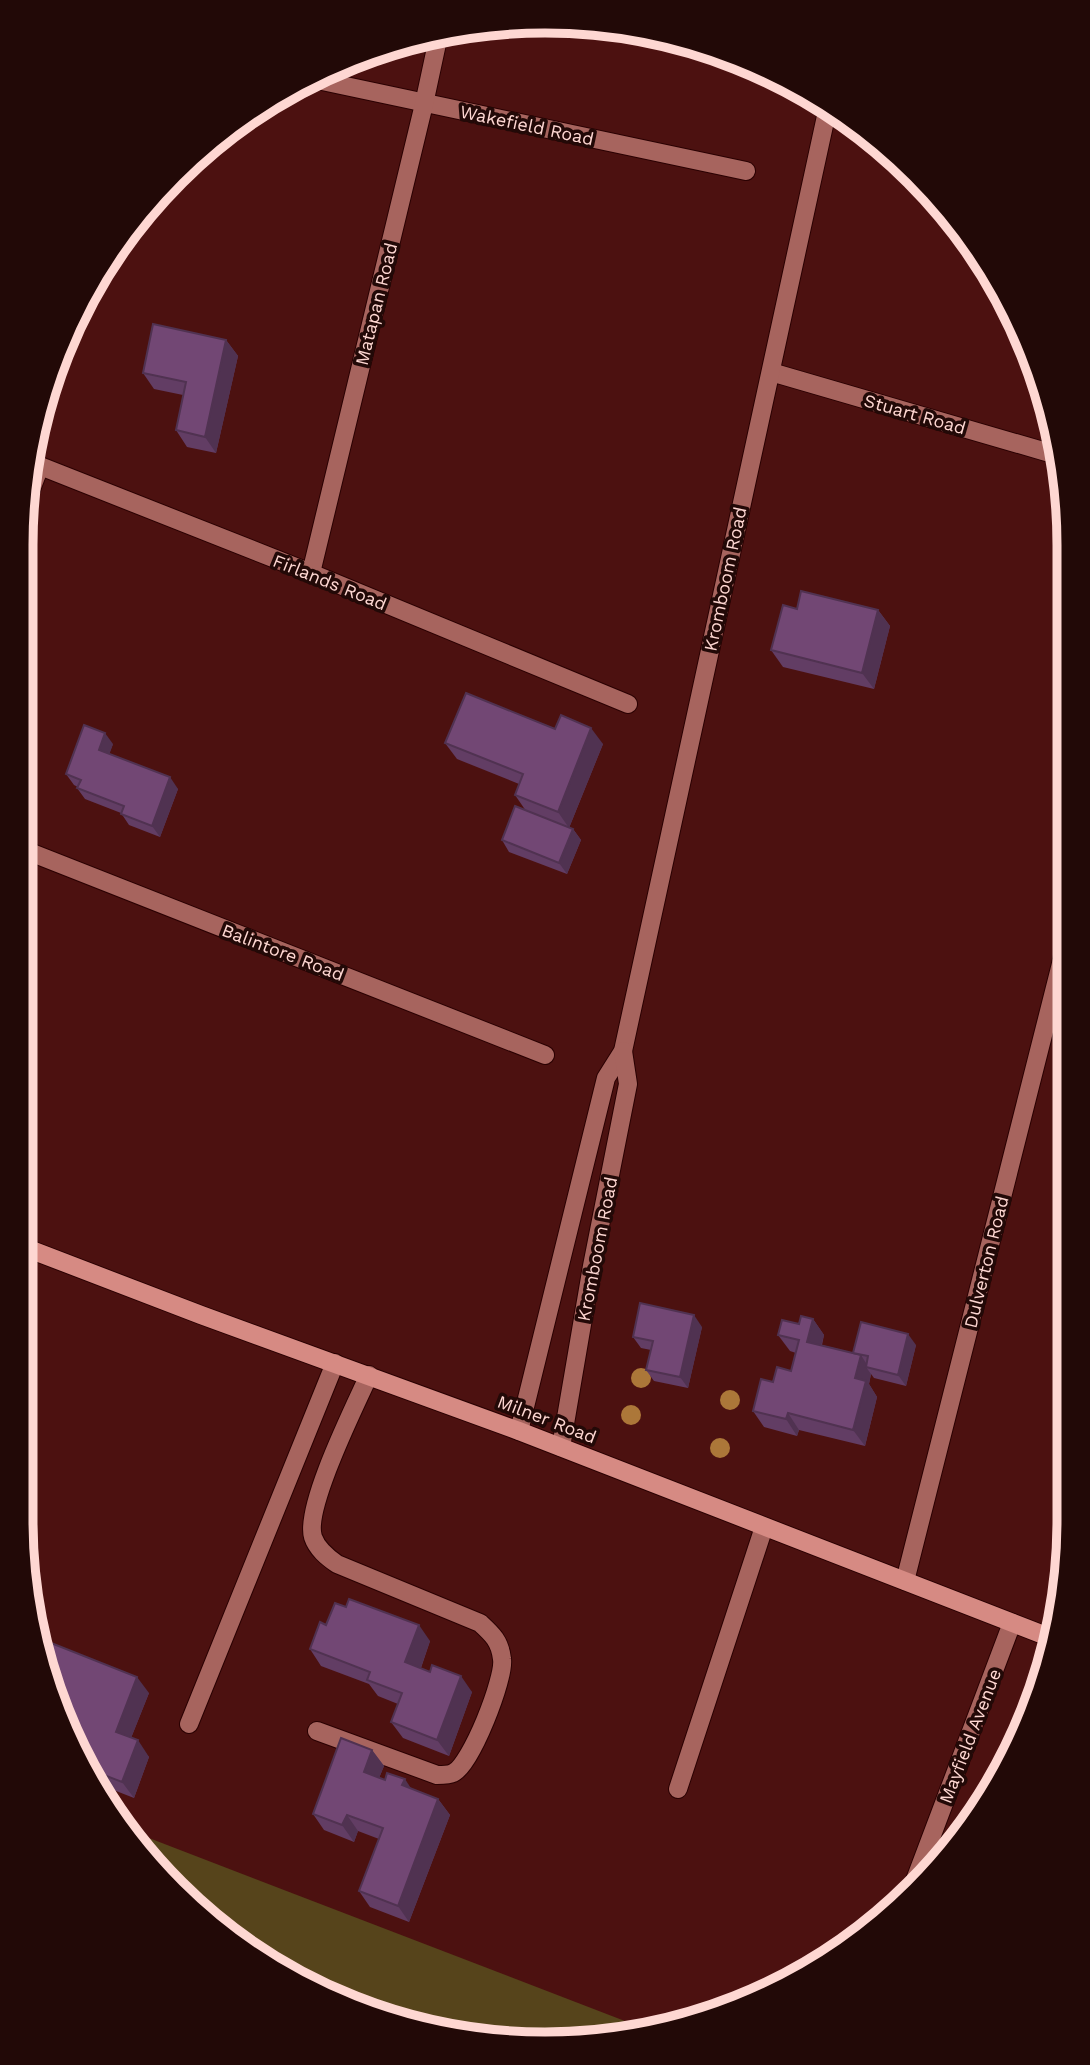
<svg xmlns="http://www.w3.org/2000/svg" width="1090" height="2065" font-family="'Work Sans',sans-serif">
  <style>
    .green { fill: #56441b }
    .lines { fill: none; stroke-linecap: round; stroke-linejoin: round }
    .minor-casing { stroke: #2a0102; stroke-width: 20 }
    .major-casing { stroke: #2a0102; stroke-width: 20 }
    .minor { stroke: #a7645e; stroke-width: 18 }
    .major { stroke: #d68a83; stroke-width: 18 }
    .tree { fill: #ac7739 }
    .wall { fill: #623d64 }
    .shaded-wall { fill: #503251 }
    .building { fill: #724774; stroke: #503251; stroke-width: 2 }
    .labels { text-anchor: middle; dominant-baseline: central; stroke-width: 7; stroke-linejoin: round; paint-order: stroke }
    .street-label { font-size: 18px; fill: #fed7d2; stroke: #220907 }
    .rim { fill: none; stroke: #fed7d2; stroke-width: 9 }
  </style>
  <rect width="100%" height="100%" fill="#4c1110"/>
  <path class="green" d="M123,1828L643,2028L580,2043L410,2026L254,1956L130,1839Z"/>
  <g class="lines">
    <g class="minor-casing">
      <g id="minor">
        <path d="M308,78L746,171"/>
        <path d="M771,372L1060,456"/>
        <path d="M30,462L311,573L628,704"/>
        <path d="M22,513L40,466"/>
        <path d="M311,573L424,104L439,34"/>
        <path d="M22,849L545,1055"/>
        <path d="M519,1431L606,1078L623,1051L828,107"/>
        <path d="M561,1447L592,1266L628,1084L623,1051"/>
        <path d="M905,1581L1066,944"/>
        <path d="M189,1724L335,1363"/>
        <path d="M317,1731L437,1775C441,1775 449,1775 453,1773C471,1765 505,1678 502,1659C500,1641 492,1634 480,1623L337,1564C327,1557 317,1549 313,1537C304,1508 355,1406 369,1375"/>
        <path d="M678,1789L764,1527"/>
        <path d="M912,1888L1012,1623"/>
      </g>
    </g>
    <g class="major-casing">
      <path id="major" d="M21,1246L201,1315L519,1431L1054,1639"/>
    </g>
    <use href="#minor" class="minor"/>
    <use href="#major" class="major"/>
  </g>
  <g class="tree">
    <circle cx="641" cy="1378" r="10"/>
    <circle cx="730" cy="1400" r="10"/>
    <circle cx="631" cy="1415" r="10"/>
    <circle cx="720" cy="1448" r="10"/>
  </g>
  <g class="wall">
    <path d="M226,340L238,356L216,453L187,447L176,430L183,395L154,389L143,373Z"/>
    <path d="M797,609L878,610L890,626L874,689L783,667L771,650Z"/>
    <path d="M555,729L603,744L569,828L573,829L581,840L567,874L509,852L502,840L526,811L515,795L519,784L457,759L445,743Z"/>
    <path d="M113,744L109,754L178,789L160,837L129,825L121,813L85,799L77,788L78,787L74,785L66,774Z"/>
    <path d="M813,1319L824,1335L822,1345L854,1353L916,1345L906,1386L874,1378L871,1374L869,1384L877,1397L865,1446L799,1430L797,1436L764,1427L753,1411L773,1382L791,1371L796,1353L790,1351L778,1335Z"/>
    <path d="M702,1327L688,1388L654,1381L646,1370L651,1350L641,1348L633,1337Z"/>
    <path d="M326,1625L430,1641L421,1668L472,1692L449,1756L403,1738L391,1722L398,1704L378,1696L369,1684L321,1666L310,1649Z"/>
    <path d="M49,1689L149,1693L131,1738L149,1757L134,1798L111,1789L107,1798L64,1717L66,1713L61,1711Z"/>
    <path d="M372,1750L384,1766L379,1778L438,1799L450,1815L409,1922L370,1907L359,1891L379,1839L358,1831L354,1842L324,1830L313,1814Z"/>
  </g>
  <g class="shaded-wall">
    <path d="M226,340L238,356L216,453L205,437Z"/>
    <path d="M878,610L890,626L874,689L862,673Z"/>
    <path d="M591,728L603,744L569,828L558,812Z"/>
    <path d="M105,733L113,744L107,761L99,750Z"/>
    <path d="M170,777L178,789L160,837L152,826Z"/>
    <path d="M573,829L581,840L567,874L559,863Z"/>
    <path d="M694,1315L702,1327L688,1388L680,1377Z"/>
    <path d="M813,1319L824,1335L818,1358L807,1342Z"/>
    <path d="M908,1334L916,1345L906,1386L898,1375Z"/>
    <path d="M26,1336L37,1352L22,1392L21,1391V1348Z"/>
    <path d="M861,1355L869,1368L866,1367L871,1374L869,1384L877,1397L865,1446L853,1430L855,1378Z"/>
    <path d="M788,1413L799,1430L797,1436L786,1419Z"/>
    <path d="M419,1625L430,1641L417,1679L405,1662Z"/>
    <path d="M461,1676L472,1692L449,1756L437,1740Z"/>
    <path d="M137,1677L149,1693L127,1748L116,1732Z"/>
    <path d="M138,1740L149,1757L134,1798L122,1782Z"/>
    <path d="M372,1750L384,1766L375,1788L364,1772Z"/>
    <path d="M99,1773L111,1789L107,1798L97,1779Z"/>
    <path d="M405,1779L416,1796L402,1785Z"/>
    <path d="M438,1799L450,1815L409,1922L398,1906Z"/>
    <path d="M347,1815L358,1831L354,1842L342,1825Z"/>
  </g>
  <g class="building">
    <path d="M153,324L226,340L205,437L176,430L186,382L143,373Z"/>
    <path d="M801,591L878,610L862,673L771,650L783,605L797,609Z"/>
    <path d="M466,693L555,729L561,715L591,728L558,812L515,795L523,774L445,743Z"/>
    <path d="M84,725L105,733L99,750L170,777L152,826L121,814L124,806L77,788L81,780L66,774Z"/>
    <path d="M515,806L573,829L559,863L502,840Z"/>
    <path d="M640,1303L694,1315L680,1377L646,1370L653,1341L633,1337Z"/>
    <path d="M801,1316L813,1319L807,1342L861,1355L855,1378L866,1381L853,1430L788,1413L786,1419L753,1411L761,1379L773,1382L777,1367L791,1371L799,1340L778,1335L782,1320L799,1324Z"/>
    <path d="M861,1322L908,1334L898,1375L866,1367L868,1356L853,1353Z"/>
    <path d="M21,1334L26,1336L21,1348Z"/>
    <path d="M349,1599L419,1625L405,1662L430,1672L432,1665L461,1676L437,1740L391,1722L402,1693L367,1680L370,1672L310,1649L320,1622L326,1625L335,1603L346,1607Z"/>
    <path d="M41,1639L137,1677L116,1732L138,1740L122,1782L99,1773L97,1779L64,1717L69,1702L53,1696L49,1689Z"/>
    <path d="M341,1738L372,1750L364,1772L385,1780L387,1773L405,1779L402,1785L438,1799L398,1906L359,1891L383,1828L347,1815L342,1825L313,1814Z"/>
  </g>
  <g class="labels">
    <g class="street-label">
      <text transform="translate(527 125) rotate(12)">Wakefield Road</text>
      <text transform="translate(376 304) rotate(-76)">Matapan Road</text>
      <text transform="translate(915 414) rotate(16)">Stuart Road</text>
      <text transform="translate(725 579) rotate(-78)">Kromboom Road</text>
      <text transform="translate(330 582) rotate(22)">Firlands Road</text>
      <text transform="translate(283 952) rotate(21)">Balintore Road</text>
      <text transform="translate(597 1249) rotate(-79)">Kromboom Road</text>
      <text transform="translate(986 1262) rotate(-76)">Dulverton Road</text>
      <text transform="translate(547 1419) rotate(21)">Milner Road</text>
      <text transform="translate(970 1736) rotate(-69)">Mayfield Avenue</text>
    </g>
  </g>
  <path d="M0 0H1090V2065H0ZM545 33H545A512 512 0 0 1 1057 545V1520A512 512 0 0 1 545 2032H545A512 512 0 0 1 33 1520V545A512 512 0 0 1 545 33Z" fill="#220907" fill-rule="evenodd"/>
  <path class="rim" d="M545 33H545A512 512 0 0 1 1057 545V1520A512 512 0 0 1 545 2032H545A512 512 0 0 1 33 1520V545A512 512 0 0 1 545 33Z"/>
</svg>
